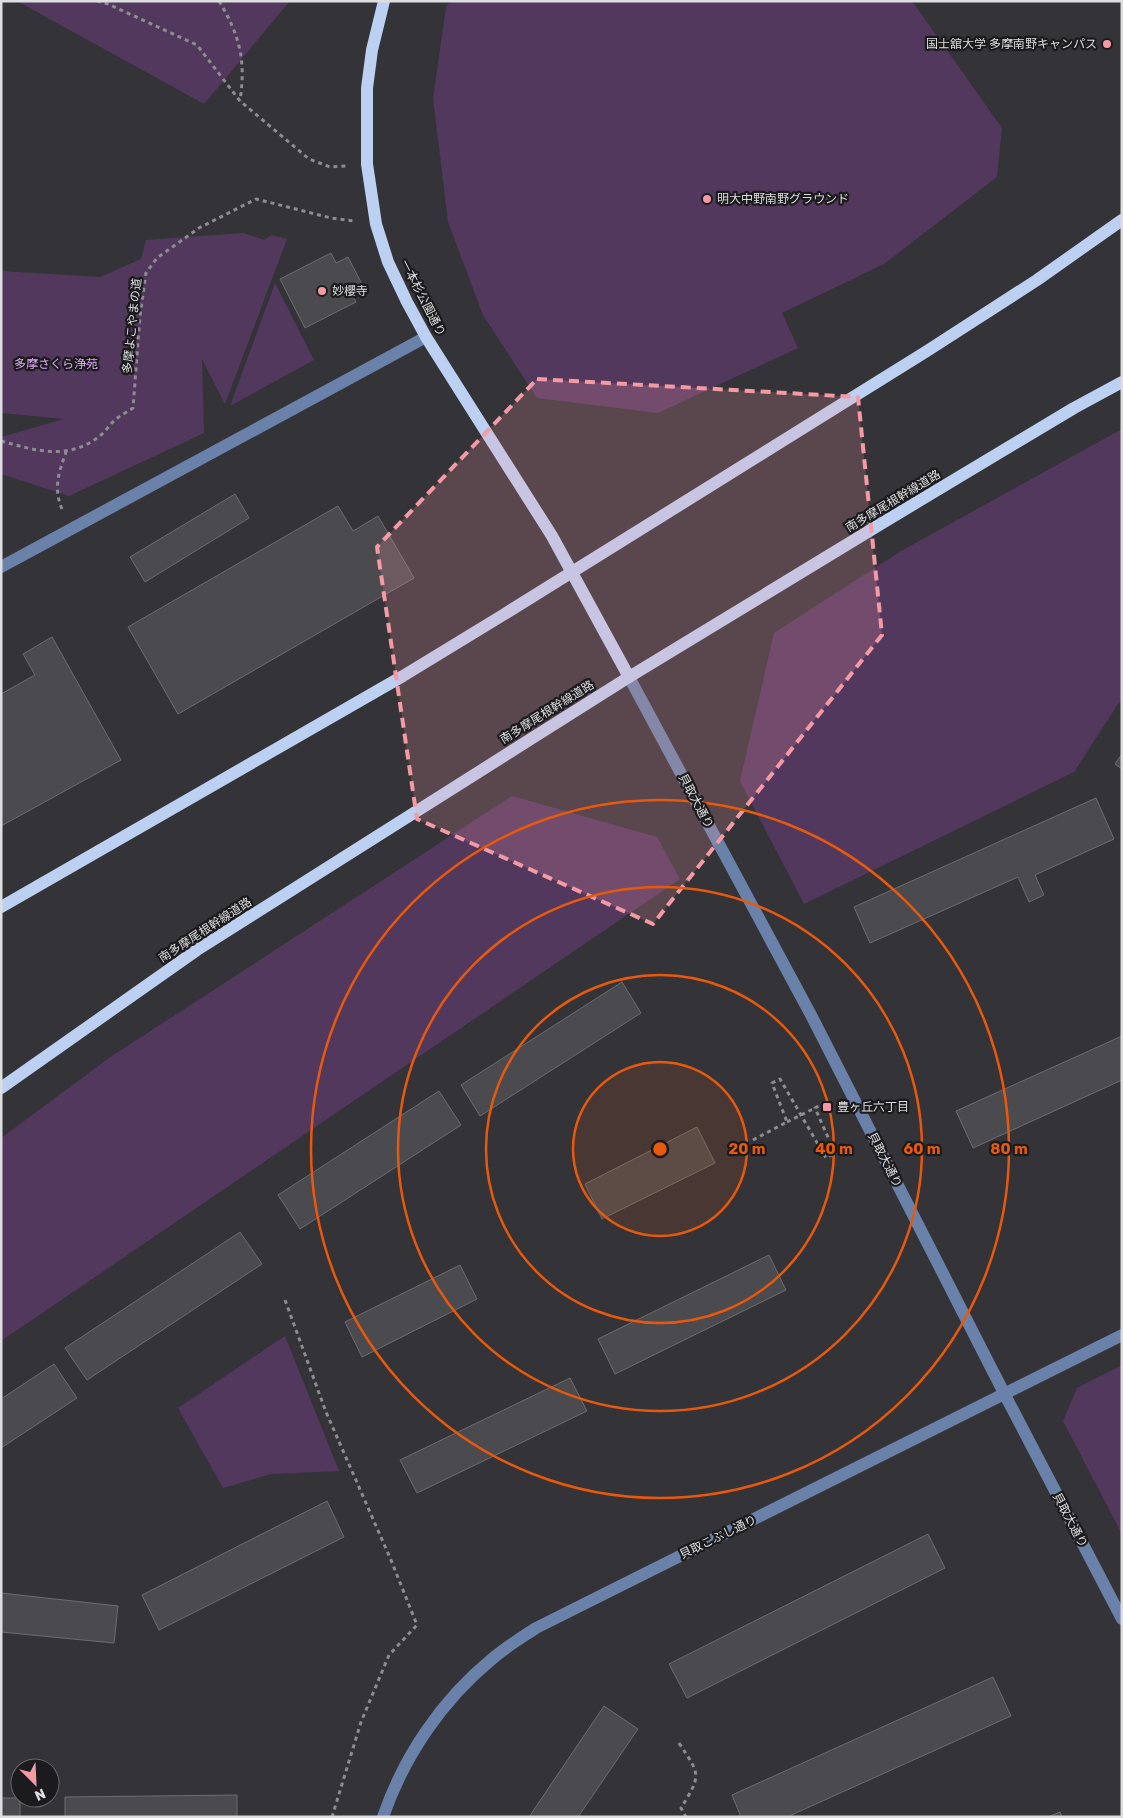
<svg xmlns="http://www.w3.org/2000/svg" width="1123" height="1818" font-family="Rubik,'Noto Sans JP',sans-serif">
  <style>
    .green { fill: #53385e }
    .building { fill: #4b4a4f; stroke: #6d6c71 }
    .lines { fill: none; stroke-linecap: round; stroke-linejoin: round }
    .path { stroke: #8d8d91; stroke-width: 3; stroke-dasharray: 4 4; stroke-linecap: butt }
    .minor { stroke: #6a82aa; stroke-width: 12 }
    .major { stroke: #bcd0f1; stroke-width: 12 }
    .marked { fill: #f49aa5; fill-opacity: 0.2; stroke: #f49aa5; stroke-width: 4; stroke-dasharray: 10 6; stroke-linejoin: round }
    .ring { fill: none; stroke: #e8590c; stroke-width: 2.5 }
    .poi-dot { fill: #f49aa5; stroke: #1b1b1d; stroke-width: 2 }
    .labels { text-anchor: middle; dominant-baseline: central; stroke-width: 4.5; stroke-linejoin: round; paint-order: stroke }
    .poi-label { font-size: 12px; fill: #dedee1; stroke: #1b1b1d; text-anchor: start }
    .street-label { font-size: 12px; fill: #dedee1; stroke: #1b1b1d }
    .park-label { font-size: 12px; fill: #dea8f4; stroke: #1b1b1d }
    .centre { fill: #e8590c; stroke: #1b1b1d; stroke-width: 2.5 }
    .ring-label { font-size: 15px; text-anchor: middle; font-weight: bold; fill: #e8590c; stroke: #1b1b1d; stroke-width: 4.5; stroke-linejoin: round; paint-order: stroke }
  </style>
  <rect width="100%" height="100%" fill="#333338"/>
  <g class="green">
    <path d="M17,1H290L204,104Z"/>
    <path d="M450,1H912L1002,128L997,177L884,264L782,313L798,348L658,413L537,398L483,315L448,222L433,98L446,7Z"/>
    <path d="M244,233L264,240L272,235L287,239L225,404L202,359L204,433L69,496L1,474V437L64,419L1,413V271L100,277L141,259L146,240Z"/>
    <path d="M275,283L314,360L230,406Z"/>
    <path d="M1122,429V698L1074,772L804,904L740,781L774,633L901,551Z"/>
    <path d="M512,796L657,837L680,879L1,1341V1138L109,1058Z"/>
    <path d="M285,1336L339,1471L271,1474L223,1488L178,1408Z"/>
    <path d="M1122,1365V1534L1063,1421L1077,1388Z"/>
  </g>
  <g class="building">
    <path d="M331,253L336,263L348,257L364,288L352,294L356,302L305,328L280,279Z"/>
    <path d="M235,494L249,518L145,582L130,557Z"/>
    <path d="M338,506L353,531L378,516L414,578L178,714L128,627Z"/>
    <path d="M52,637L121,760L1,826V694L35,675L23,654Z"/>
    <path d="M1122,754V769L1115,764Z"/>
    <path d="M1096,798L1114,839L1035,875L1044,895L1029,902L1018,877L870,943L854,907Z"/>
    <path d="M622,982L641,1013L480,1116L461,1085Z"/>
    <path d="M1122,1036V1080L973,1148L956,1111Z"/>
    <path d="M439,1091L461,1125L300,1229L278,1195Z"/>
    <path d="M697,1127L715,1163L602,1219L585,1184Z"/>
    <path d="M240,1232L262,1264L87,1380L65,1348Z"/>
    <path d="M769,1255L786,1290L615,1374L598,1339Z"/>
    <path d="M460,1265L477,1299L362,1357L345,1322Z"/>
    <path d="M54,1364L77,1398L1,1448V1399Z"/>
    <path d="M570,1378L587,1411L417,1493L400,1460Z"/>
    <path d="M327,1501L344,1537L159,1630L142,1595Z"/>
    <path d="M928,1534L945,1568L687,1698L669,1664Z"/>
    <path d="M1,1593L118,1606L114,1643L1,1632Z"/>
    <path d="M993,1677L1011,1716L787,1817H741L732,1795Z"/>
    <path d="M604,1706L638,1729L578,1817H529Z"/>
    <path d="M237,1795V1817H65V1797Z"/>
    <rect x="1" y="1798" width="19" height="19"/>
    <path d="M1060,1812L1062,1817H1048Z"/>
  </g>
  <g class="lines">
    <g class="path">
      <path d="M97,1L108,4L197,45L240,101L309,159L330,167L347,166"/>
      <path d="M219,1C240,36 246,60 240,101"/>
      <path d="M1,441C37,451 69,461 101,435C106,431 109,425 114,421C119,416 127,412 133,408L140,316L146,273L157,258L199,228L256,199L331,218L355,221"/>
      <path d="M62,509C53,488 59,472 66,452"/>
      <path d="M787,1122L815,1108"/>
      <path d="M753,1140L787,1122L772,1083L780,1079L826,1158L835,1153L815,1108L824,1103"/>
      <path d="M285,1300L326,1412L391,1560L417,1625L389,1655L361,1722L332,1817"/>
      <path d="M679,1743C700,1775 702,1774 681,1808L686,1817"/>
    </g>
    <g class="minor">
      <path d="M1,567L426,337"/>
      <path d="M629,677L811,1015L1005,1395L1122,1619"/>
      <path d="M383,1817C404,1756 442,1700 492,1659C506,1647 521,1638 536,1628L1122,1335"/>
    </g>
    <g class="major">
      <path d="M384,1L372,50L367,88V164L376,224L388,262L407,302L426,337L552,536L629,677"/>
      <path d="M1,907L403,676L503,615L927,351L1037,280L1122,220"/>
      <path d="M1,1088L197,950L629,677L879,525L1074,408L1122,382"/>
    </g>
  </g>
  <path class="marked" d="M537,379L858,397L882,635L653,924L417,819L377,547Z"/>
  <circle cx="660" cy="1149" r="87" fill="#e8590c" fill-opacity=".12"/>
  <g class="ring">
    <circle cx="660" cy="1149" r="87"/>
    <circle cx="660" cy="1149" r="174"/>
    <circle cx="660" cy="1149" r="262"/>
    <circle cx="660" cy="1149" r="349"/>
  </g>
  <g class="poi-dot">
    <circle cx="1107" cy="44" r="5"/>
    <circle cx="707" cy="199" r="5"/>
    <circle cx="322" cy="291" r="5"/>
    <rect x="822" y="1102" width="10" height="10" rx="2.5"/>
  </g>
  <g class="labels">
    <g class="poi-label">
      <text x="1097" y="44" text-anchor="end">国士舘大学 多摩南野キャンパス</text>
      <text x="717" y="199">明大中野南野グラウンド</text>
      <text x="332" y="291">妙櫻寺</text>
      <text x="837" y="1107">豊ヶ丘六丁目</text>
    </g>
    <g class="street-label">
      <text transform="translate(423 298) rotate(63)">一本杉公園通り</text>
      <text transform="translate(132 326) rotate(-84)">多摩よこやまの道</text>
      <text transform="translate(893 501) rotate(-31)">南多摩尾根幹線道路</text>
      <text transform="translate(547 712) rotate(-32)">南多摩尾根幹線道路</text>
      <text transform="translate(696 801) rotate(62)">貝取大通り</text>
      <text transform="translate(205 930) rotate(-33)">南多摩尾根幹線道路</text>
      <text transform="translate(885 1160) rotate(63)">貝取大通り</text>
      <text transform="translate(1070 1520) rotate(62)">貝取大通り</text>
      <text transform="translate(718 1537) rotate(-26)">貝取こぶし通り</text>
    </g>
    <g class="park-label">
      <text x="56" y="364">多摩さくら浄苑</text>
    </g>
  </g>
  <circle cx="660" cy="1149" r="8" class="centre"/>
  <g class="ring-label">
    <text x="747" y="1154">20 m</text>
    <text x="834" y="1154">40 m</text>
    <text x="922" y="1154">60 m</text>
    <text x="1009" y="1154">80 m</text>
  </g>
  <rect width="1123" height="1818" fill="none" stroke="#dedee1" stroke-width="5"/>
  <g transform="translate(35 1783) rotate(156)"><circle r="24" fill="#1b1b1d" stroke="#69696b"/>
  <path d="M0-4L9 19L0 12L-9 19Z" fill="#f49aa5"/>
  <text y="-8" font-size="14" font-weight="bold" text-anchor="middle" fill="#dedee1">N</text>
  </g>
</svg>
